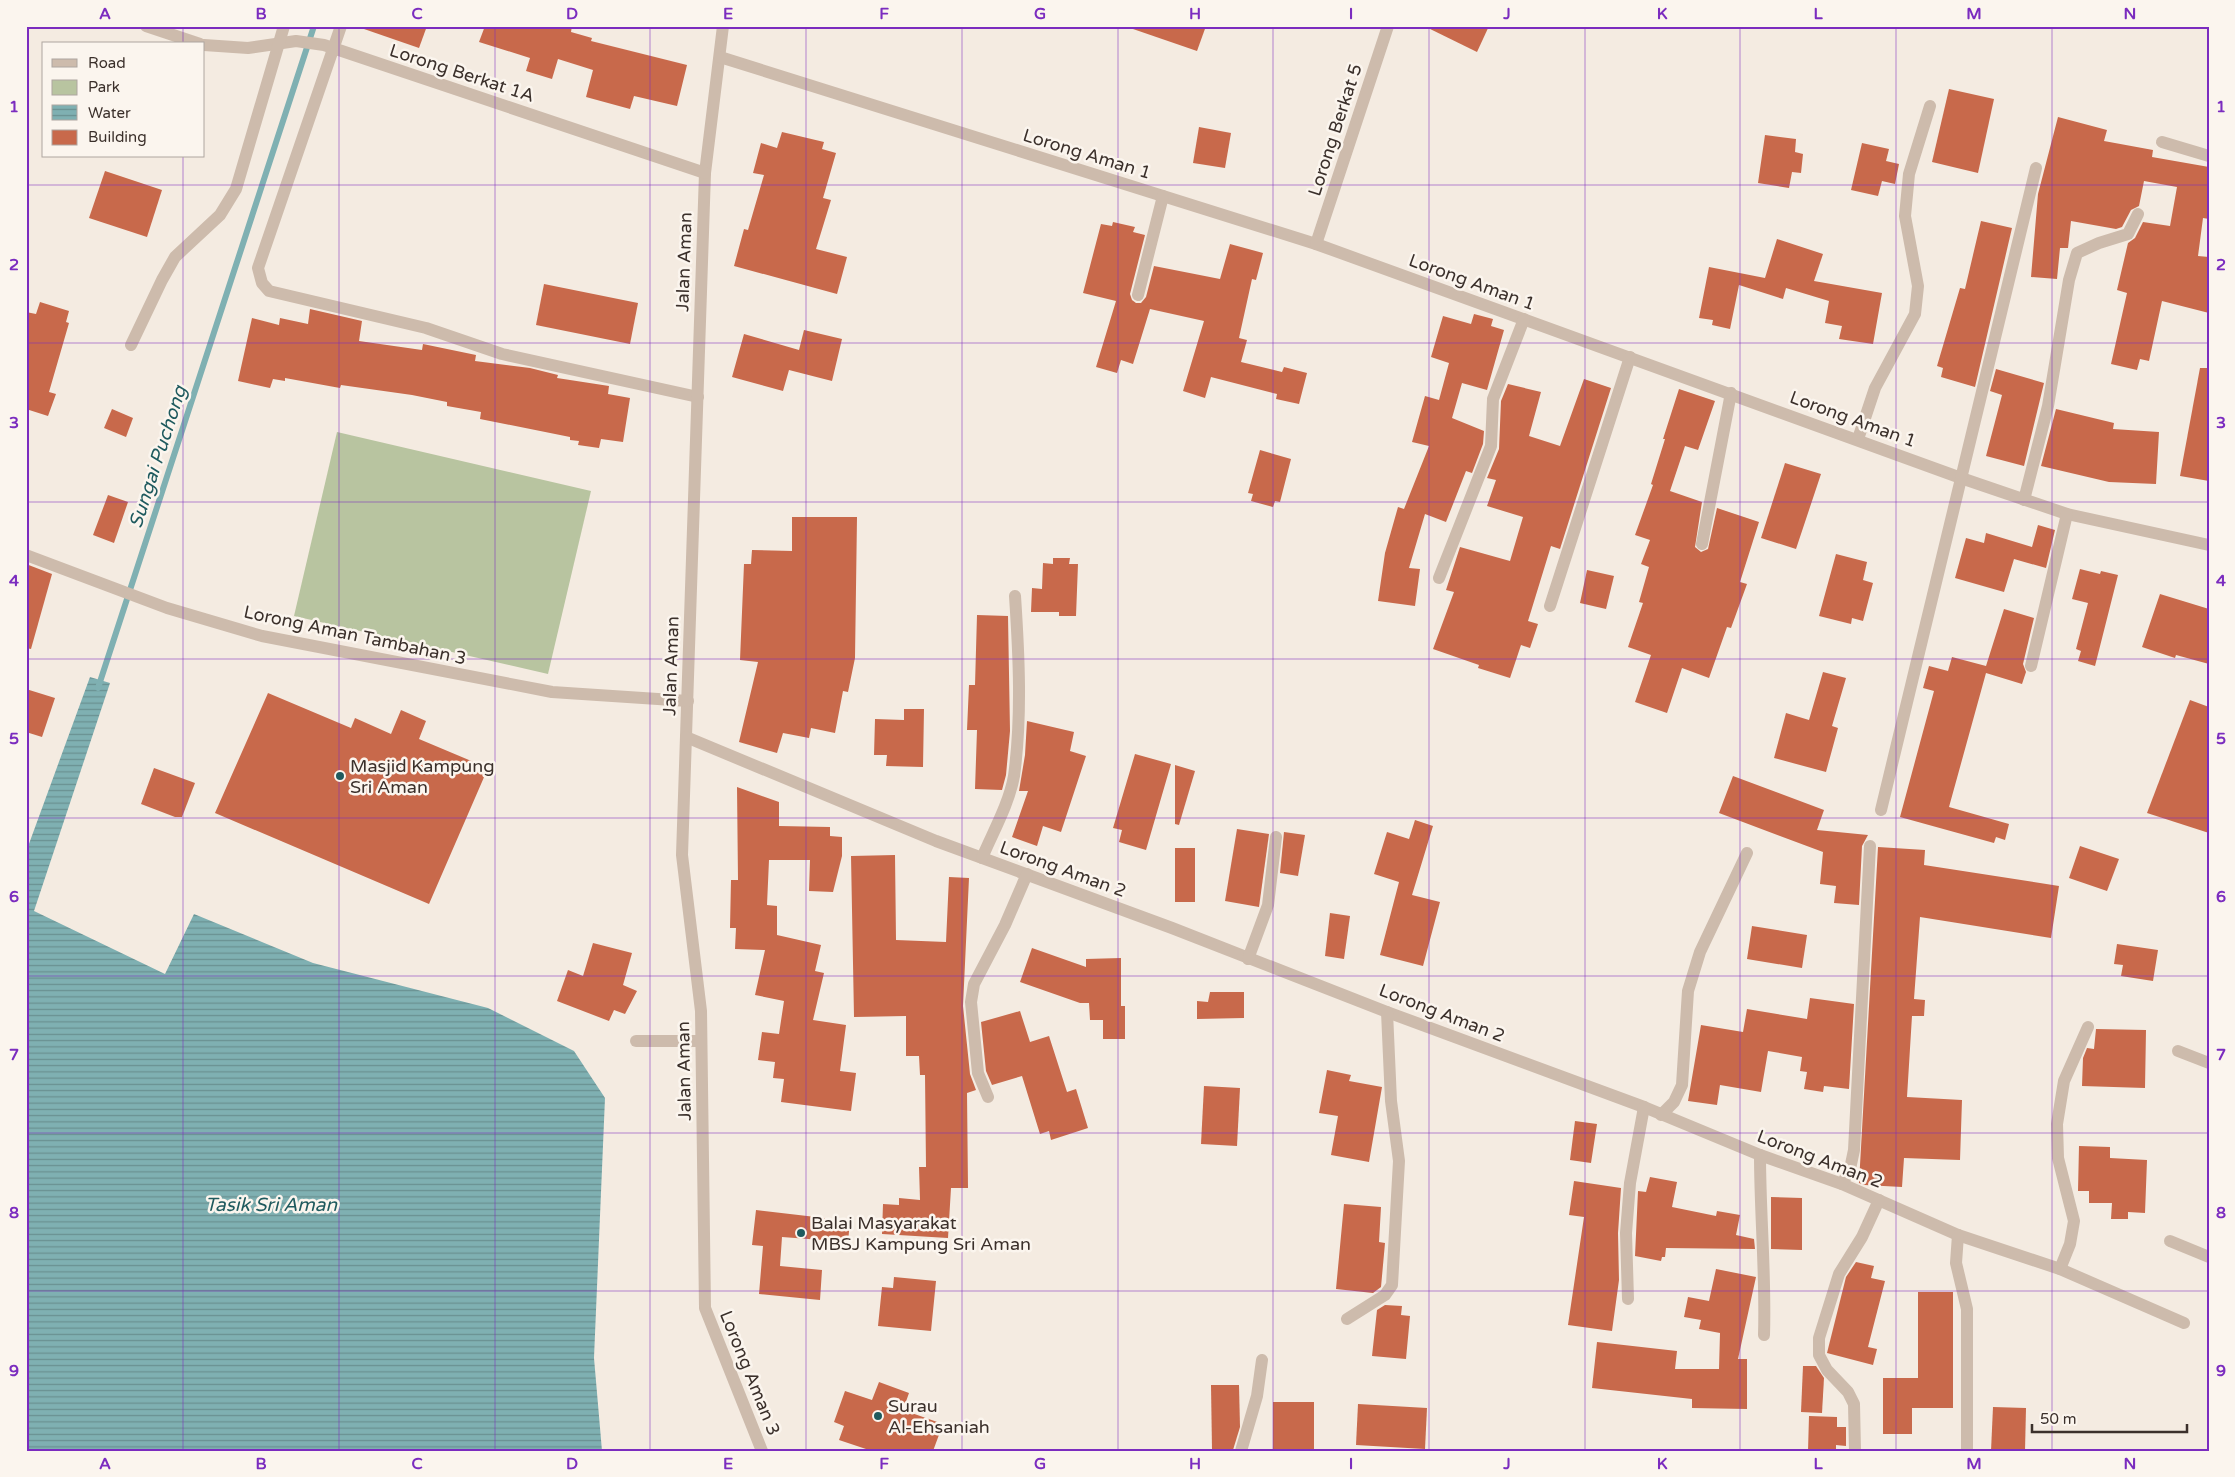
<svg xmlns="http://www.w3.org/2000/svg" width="2235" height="1477" font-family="'Varela Round',sans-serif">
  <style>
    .green { fill: #b8c4a0 }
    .water { fill: url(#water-rules) }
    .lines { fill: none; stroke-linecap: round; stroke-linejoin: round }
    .stream { stroke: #7fb0b2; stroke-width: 6 }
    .building { fill: #c8694b }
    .minor { stroke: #cdbbac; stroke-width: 12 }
    .grid { fill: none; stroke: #7b2cbf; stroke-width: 1; stroke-opacity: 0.55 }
    .poi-dot { fill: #1f5a5e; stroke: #fbf5ee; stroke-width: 2 }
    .labels { text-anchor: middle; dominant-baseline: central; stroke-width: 5; stroke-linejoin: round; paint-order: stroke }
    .street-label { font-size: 18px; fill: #3b302b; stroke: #fbf5ee }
    .poi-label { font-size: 18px; fill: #3b302b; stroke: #fbf5ee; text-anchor: start }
    .water-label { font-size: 19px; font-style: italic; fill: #1f5a5e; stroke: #fbf5ee }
    .neatline { fill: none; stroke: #7b2cbf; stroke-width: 2 }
    .grid-label { font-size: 16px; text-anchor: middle; font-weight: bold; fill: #7b2cbf }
  </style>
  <defs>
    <pattern id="water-rules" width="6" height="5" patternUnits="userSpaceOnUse" patternTransform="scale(1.25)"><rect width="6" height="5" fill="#7fb0b2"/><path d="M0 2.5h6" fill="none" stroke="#699091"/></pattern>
  </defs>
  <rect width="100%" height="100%" fill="#f4ebe1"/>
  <path class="green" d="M337,432L591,491L548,674L294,616Z"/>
  <path class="water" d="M90,677L110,683L34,911L165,974L194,914L313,963L488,1008L574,1051L605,1098L594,1358L602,1451H26V852Z"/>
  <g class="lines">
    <path class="stream" d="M98,688L314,26"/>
  </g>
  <g class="building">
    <path d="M364,26H427L419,48L364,29Z"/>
    <path d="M485,26H572L571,32L592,38L591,41L687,65L677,106L634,96L630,109L586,97L593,70L558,59L552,79L526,71L530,58L479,42Z"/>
    <path d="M1133,26H1206L1197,51L1133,29Z"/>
    <path d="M1424,26H1489L1477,52Z"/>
    <path d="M1949,89L1994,99L1978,173L1932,162Z"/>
    <path d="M2058,117L2107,130L2104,141L2153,150L2152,157L2209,167V219L2203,218L2198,256L2209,257V313L2162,301L2149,361L2140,359L2137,370L2111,364L2127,293L2117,290L2128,243L2135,238L2143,222L2170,226L2177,187L2144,181L2139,206L2131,210L2122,227L2116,229L2071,221L2068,248H2060L2057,279L2031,277L2038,194Z"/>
    <path d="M1199,127L1231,133L1225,168L1193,163Z"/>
    <path d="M782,132L824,142L822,149L836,153L823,198L831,200L816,249L847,257L837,294L734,266L744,229L748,230L764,175L753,173L761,143L777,148Z"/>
    <path d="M1765,135L1796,139L1795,152L1803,154L1801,173L1792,172L1789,188L1758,183Z"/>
    <path d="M1862,143L1889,149L1886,161L1899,164L1895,184L1882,181L1878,196L1851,190Z"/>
    <path d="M105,171L162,190L147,237L89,218Z"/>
    <path d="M1981,221L2012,228L1975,387L1941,377L1943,368L1937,366L1960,288L1965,289Z"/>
    <path d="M1113,222L1135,227L1133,232L1145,235L1130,294L1132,300L1136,303H1141L1146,297L1154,266L1220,279L1230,244L1263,253L1256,280L1252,279L1239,338L1247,340L1241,362L1282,372L1284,367L1307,373L1299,404L1276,399L1277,394L1211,377L1205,398L1183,391L1204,321L1150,309L1133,364L1121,360L1117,373L1096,367L1116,301L1083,293L1101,224L1112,226Z"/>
    <path d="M1777,239L1823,254L1814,281L1882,293L1873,344L1839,339L1842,326L1825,323L1829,301L1786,288L1783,299L1739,285L1730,329L1712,325L1713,320L1699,318L1709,267L1765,278Z"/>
    <path d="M544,284L638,303L630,344L536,325Z"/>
    <path d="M40,302L69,311L66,322L69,323L49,392L56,394L48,416L26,409V312L36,314Z"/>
    <path d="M310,309L362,321L359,341L422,350L423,344L476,355L475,361L530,368L558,375L557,378L609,386L608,394L630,398L623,442L601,439L599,448L578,445L579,441L570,440V437L480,419L481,412L447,406V402L412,395L341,385L340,388L285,378V381L273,379L270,388L238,381L252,318L279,325L280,318L308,324Z"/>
    <path d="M1474,314L1493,319L1491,326L1504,330L1487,390L1462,383L1452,418L1484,431L1483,444L1472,473L1466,471L1446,522L1425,514L1409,568L1420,569L1415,606L1378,601L1385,553L1398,507L1404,509L1429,446L1412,442L1425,396L1439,400L1449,363L1431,357L1443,316L1471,324Z"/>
    <path d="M804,330L842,339L832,381L789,370L783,391L732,377L744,334L799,350Z"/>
    <path d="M2200,368H2209V481L2180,476Z"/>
    <path d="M1996,369L2044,383L2024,466L1986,456L2002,395L1990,391Z"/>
    <path d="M1584,379L1611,388L1560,549L1551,546L1528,621L1538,624L1530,648L1521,645L1510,678L1478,668L1479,665L1433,649L1454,592L1446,590L1460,547L1510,561L1523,517L1487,506L1496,480L1487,478L1499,449L1501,401L1508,384L1541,392L1529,436L1560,446Z"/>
    <path d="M1679,389L1715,401L1698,450L1685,446L1670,491L1702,502L1695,547L1701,552L1708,549L1717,508L1759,522L1740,582L1747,584L1731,628L1727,627L1709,678L1682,668L1667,713L1635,702L1651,655L1628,647L1643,603L1639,602L1649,567L1641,564L1650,540L1635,535L1653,485L1651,484L1665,439H1663Z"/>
    <path d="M112,409L133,418L126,437L104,428Z"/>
    <path d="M2056,409L2114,423L2113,429L2159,432L2156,484L2109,482L2041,466Z"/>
    <path d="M1260,450L1291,459L1280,502L1275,501L1273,507L1251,501L1253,494L1248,493Z"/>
    <path d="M1785,463L1821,474L1796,549L1761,538Z"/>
    <path d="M108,495L128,502L114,543L93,535Z"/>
    <path d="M792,517H857L855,658L848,692L843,691L835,733L811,728L809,738L783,733L777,753L739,742L758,662L740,660L744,564H751L752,550L792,551Z"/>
    <path d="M2038,525L2055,530L2046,568L2014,559L2004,592L1955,578L1966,538L1984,543L1986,533L2032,547Z"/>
    <path d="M1836,554L1867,562L1863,580L1873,583L1863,621L1852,618L1851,624L1819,616Z"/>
    <path d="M1053,558H1070L1069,564H1078L1076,616H1059V612H1031L1032,588L1042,589L1043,563L1053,564Z"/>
    <path d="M26,564L52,574L31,649L26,648Z"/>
    <path d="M2080,569L2100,574L2101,571L2118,575L2095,666L2078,661L2081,651L2076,649L2088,603L2072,599Z"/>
    <path d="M1587,570L1614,576L1606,609L1580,603Z"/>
    <path d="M2160,594L2209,609V664L2176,655L2175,658L2142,647Z"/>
    <path d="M2004,609L2034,618L2023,664L2026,672L2022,684L1986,673L1949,807L2009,824L2005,840L1996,837L1994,843L1900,817L1934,691L1923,688L1929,666L1948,671L1952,657L1986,666Z"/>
    <path d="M977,615L1008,616L1010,731L1006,775L1002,790L975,789L977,730H967L969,685H975Z"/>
    <path d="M1823,672L1846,678L1832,726L1838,728L1826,772L1774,758L1786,713L1809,720Z"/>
    <path d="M26,689L55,698L42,737L26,732Z"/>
    <path d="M268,693L351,728L355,718L391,734L401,710L426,721L419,739L488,768L429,904L215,813Z"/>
    <path d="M2190,700L2209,707V833L2147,813Z"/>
    <path d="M904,709H924L923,767L886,766L887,755H874L875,719L904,720Z"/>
    <path d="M1027,721L1074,732L1070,751L1086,756L1061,832L1043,826L1037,846L1012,837L1028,791H1019L1025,755Z"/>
    <path d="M1135,754L1171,764L1146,850L1119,842L1122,830L1113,828Z"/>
    <path d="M1175,765L1195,771L1179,825L1175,824Z"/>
    <path d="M154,768L195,783L182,817H175L141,804Z"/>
    <path d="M1733,776L1824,810L1817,830L1868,835L1862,846L1859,905L1834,903L1836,886L1820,884L1823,852L1719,813Z"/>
    <path d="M737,787L779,802V826L830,827V836L842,837V856L833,892L809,891L810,860H769L767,905L777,906V935L821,945L815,971L824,973L813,1020L846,1025L840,1071L856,1073L851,1111L781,1102L784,1079L773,1078L775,1062L758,1060L762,1032L779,1034L784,1001L755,995L765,950L735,949L736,928H730L731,880H738Z"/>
    <path d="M1415,820L1433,826L1412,895L1440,902L1423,966L1380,955L1399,882L1374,874L1387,832L1409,839Z"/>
    <path d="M1237,829L1269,834L1259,907L1225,901Z"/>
    <path d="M1284,832L1305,835L1298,876L1280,873Z"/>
    <path d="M2080,846L2119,859L2107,891L2069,878Z"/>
    <path d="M1878,847L1925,850L1924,865L2059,886L2051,938L1920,917L1914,999L1925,1000L1924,1016H1912L1907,1097L1962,1100L1960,1160L1904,1158L1902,1187L1865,1185L1859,1183Z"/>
    <rect x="1175" y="848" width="20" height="54"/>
    <path d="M895,855L896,940L946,942L949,877L969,878L963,1006L970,1074L976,1090L967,1093L968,1188H951L948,1238L882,1234L883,1204L899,1205V1198L920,1200L919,1167H926L925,1075H920L919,1056H906V1016L854,1017L851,856Z"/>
    <path d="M1330,913L1350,916L1344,959L1325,956Z"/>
    <path d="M1752,926L1807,935L1802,968L1747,959Z"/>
    <path d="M593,943L632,953L623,985L637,991L625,1014L614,1010L609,1021L557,1001L568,970L583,976Z"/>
    <path d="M2117,944L2158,950L2153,981L2121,976L2123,965L2114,964Z"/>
    <path d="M1032,948L1086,967V959L1121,958V1006H1125V1039H1103V1020H1090L1089,1003H1080L1020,982Z"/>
    <path d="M1210,992H1244V1018L1197,1019V1001L1208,1002Z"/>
    <path d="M1810,998L1854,1004L1849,1089L1824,1086L1823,1092L1804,1089L1807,1072L1800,1071L1802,1057L1768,1051L1761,1092L1720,1085L1717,1105L1688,1101L1701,1025L1743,1032L1747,1009L1807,1019Z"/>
    <path d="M1020,1011L1030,1042L1049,1036L1067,1092L1076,1089L1088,1128L1051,1140L1049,1131L1040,1134L1022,1076L992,1085L986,1071L981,1022Z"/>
    <path d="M2096,1029L2146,1030L2145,1088L2082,1086L2083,1058L2087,1048L2094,1049Z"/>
    <path d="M1327,1070L1351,1075L1349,1081L1382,1087L1369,1162L1331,1155L1338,1116L1319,1113Z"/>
    <path d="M1204,1086L1240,1088L1237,1146L1201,1144Z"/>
    <path d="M1575,1121L1597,1124L1591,1163L1570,1160Z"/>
    <path d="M2079,1146L2110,1147V1158L2147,1160L2145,1213L2128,1212V1219H2111L2112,1203H2089V1191H2078Z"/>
    <path d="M1650,1177L1677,1182L1672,1207L1716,1216L1717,1211L1740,1215L1736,1235L1754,1239L1755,1249L1666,1248L1665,1257H1662L1661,1261L1635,1256L1638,1191L1646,1192Z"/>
    <path d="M1574,1181L1621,1188L1618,1233L1619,1280L1612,1331L1568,1325L1584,1217L1569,1215Z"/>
    <path d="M1771,1197L1802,1198V1250L1771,1249Z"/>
    <path d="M1344,1204L1381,1207L1379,1242L1385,1243L1381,1287L1373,1293L1336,1289Z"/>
    <path d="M756,1210L850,1221L848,1242L782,1237L780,1266L822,1270L820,1300L759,1294L763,1246L752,1245Z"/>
    <path d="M1856,1262L1874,1266L1871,1278L1885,1281L1868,1347L1877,1349L1873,1365L1827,1353L1846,1277Z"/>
    <path d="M1716,1269L1756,1277L1738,1359H1747V1409L1692,1408V1399L1592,1388L1597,1342L1677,1351L1675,1369H1719L1720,1333L1699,1329L1701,1320L1684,1317L1688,1297L1709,1301Z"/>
    <path d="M894,1277L936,1281L931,1331L878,1326L882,1287L893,1288Z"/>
    <path d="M1918,1292H1953V1408H1912V1434H1883V1378H1918Z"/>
    <path d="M1385,1305L1402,1306L1401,1315L1410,1316L1406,1359L1372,1356L1377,1310Z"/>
    <path d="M1803,1366H1816L1824,1378L1822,1413L1801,1412Z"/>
    <path d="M879,1382L909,1393L903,1410L943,1424L933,1451H872L839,1440L844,1426L834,1422L845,1391L872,1400Z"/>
    <path d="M1211,1385H1239L1240,1427L1233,1450H1212Z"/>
    <rect x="1273" y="1402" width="41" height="49"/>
    <path d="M1358,1404L1427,1408L1425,1449L1356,1445Z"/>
    <path d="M1993,1407L2026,1408L2025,1451H1991Z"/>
    <path d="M1809,1416L1837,1417V1427H1846V1446L1836,1445V1451H1808Z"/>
  </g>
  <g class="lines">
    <g class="minor">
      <path d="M146,26L200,44"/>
      <path d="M341,26L258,268L262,283L269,291L426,328L502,354L698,397"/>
      <path d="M723,26L705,173L682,855L701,1011L705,1308L762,1451"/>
      <path d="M204,45L248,48L296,41L324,45L705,173"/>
      <path d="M720,57L1316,244L1961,478L2067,514L2209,545"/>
      <path d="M2162,142L2209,156"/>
      <path d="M1316,244L1388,26"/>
      <path d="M1138,295L1163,196"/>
      <path d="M131,345L162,280L175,257L220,215L236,189L284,26"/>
      <path d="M1858,439L1875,388L1915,314L1918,286L1905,216L1909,174L1930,106"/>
      <path d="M2024,500L2048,406L2069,280L2077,253L2099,243L2128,234L2138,214"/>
      <path d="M1702,544L1731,393"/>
      <path d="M26,555L167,608L262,636L552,692L688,701"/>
      <path d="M1439,578L1491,446L1493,399L1524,319"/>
      <path d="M1550,606L1630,357"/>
      <path d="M2031,666L2067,514"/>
      <path d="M686,737L936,841L1172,928L1387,1012L1644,1107L1760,1155L1842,1184L1958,1235L2060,1269L2184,1323"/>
      <path d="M1881,810L2036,168"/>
      <path d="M982,858C993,832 1009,804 1014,776C1022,717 1019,656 1015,596"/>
      <path d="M1248,959L1268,905L1276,837"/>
      <path d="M636,1041H701"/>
      <path d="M2178,1051L2209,1063"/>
      <path d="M988,1097L978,1073L971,1002L974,984L1005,925L1027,874"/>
      <path d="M1661,1115L1674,1102L1682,1085L1688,991L1700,952L1747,853"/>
      <path d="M1760,1155C1760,1215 1766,1275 1764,1335"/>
      <path d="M1842,1184L1850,1169L1854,1150L1870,846"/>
      <path d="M1958,1235L1956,1263L1967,1309V1451"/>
      <path d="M2170,1241L2209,1257"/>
      <path d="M2060,1269L2070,1244L2074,1221L2058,1158L2057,1124L2064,1081L2088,1027"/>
      <path d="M1628,1299L1626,1233L1630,1183L1644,1107"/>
      <path d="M1347,1319L1385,1295L1392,1285L1399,1161L1391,1101L1387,1012"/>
      <path d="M1241,1451L1257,1396L1262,1360"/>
      <path d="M1855,1451L1854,1404L1848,1392L1827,1370L1819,1355V1338L1839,1274L1862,1237L1879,1200"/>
    </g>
  </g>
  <path class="grid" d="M183,26V44M339,26V1451M495,26V1451M650,26V1451M806,26V1451M962,26V1451M1118,26V1451M1273,26V1451M1429,26V1451M1585,26V1451M1740,26V1451M1896,26V1451M2052,26V1451M183,156V1451M26,185H2209M26,343H2209M26,502H2209M26,659H2209M26,818H2209M26,976H2209M26,1133H2209M26,1291H2209"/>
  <g class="poi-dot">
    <circle cx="340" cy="776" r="5"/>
    <circle cx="801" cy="1233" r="5"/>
    <circle cx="878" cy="1416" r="5"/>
  </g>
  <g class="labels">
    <g class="street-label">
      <text transform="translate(462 73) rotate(18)">Lorong Berkat 1A</text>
      <text transform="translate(1335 130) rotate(-72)">Lorong Berkat 5</text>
      <text transform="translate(1087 154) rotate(17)">Lorong Aman 1</text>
      <text transform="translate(684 262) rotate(-88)">Jalan Aman</text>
      <text transform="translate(1472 282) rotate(20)">Lorong Aman 1</text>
      <text transform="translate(1853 419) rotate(20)">Lorong Aman 1</text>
      <text transform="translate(355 635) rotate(12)">Lorong Aman Tambahan 3</text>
      <text transform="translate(671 666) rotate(-88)">Jalan Aman</text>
      <text transform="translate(1063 869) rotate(20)">Lorong Aman 2</text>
      <text transform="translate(1442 1013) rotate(21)">Lorong Aman 2</text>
      <text transform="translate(684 1071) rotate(-91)">Jalan Aman</text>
      <text transform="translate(1820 1159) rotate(21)">Lorong Aman 2</text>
      <text transform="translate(750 1373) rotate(68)">Lorong Aman 3</text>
    </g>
    <g class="poi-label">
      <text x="350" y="766">Masjid Kampung<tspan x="350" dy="21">Sri Aman</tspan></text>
      <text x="811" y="1223">Balai Masyarakat<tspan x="811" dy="21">MBSJ Kampung Sri Aman</tspan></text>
      <text x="888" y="1406">Surau<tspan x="888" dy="21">Al-Ehsaniah</tspan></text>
    </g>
    <g class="water-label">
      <text transform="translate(158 457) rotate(-72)">Sungai Puchong</text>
      <text x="271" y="1205">Tasik Sri Aman</text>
    </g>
  </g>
  <rect width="2235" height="1477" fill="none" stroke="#fbf5ee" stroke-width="55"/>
  <rect x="42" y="42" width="162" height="115" fill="#fbf5ee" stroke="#aea6a0"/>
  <rect x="52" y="59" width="25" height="8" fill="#cdbbac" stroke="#aea6a0"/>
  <text x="88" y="68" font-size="15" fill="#3b302b">Road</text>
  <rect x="52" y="80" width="25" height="15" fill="#b8c4a0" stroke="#aea6a0"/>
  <text x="88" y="92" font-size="15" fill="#3b302b">Park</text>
  <rect x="52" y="105" width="25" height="15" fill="url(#water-rules)" stroke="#aea6a0"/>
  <text x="88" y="118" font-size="15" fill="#3b302b">Water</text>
  <rect x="52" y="130" width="25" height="15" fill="#c8694b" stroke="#aea6a0"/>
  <text x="88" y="142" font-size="15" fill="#3b302b">Building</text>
  <path d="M2032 1424v8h155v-8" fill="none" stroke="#3b302b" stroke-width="2.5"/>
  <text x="2040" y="1424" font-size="15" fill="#3b302b" stroke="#fbf5ee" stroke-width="4" paint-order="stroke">50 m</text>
  <rect x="28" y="28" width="2180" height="1422" class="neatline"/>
  <g class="grid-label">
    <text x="105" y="19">A</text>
    <text x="261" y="19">B</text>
    <text x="417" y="19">C</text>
    <text x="572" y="19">D</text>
    <text x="728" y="19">E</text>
    <text x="884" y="19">F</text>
    <text x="1040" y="19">G</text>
    <text x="1195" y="19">H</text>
    <text x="1351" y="19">I</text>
    <text x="1507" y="19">J</text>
    <text x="1662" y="19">K</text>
    <text x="1818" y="19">L</text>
    <text x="1974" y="19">M</text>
    <text x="2130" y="19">N</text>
    <text x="14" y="112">1</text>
    <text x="2221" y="112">1</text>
    <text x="14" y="270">2</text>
    <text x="2221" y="270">2</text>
    <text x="14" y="428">3</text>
    <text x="2221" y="428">3</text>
    <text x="14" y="586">4</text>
    <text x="2221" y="586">4</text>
    <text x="14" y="744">5</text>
    <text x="2221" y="744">5</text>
    <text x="14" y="902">6</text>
    <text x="2221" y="902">6</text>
    <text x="14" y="1060">7</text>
    <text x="2221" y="1060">7</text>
    <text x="14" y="1218">8</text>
    <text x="2221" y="1218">8</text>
    <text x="14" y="1376">9</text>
    <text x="2221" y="1376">9</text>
    <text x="105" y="1469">A</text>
    <text x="261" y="1469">B</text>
    <text x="417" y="1469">C</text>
    <text x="572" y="1469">D</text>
    <text x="728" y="1469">E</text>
    <text x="884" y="1469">F</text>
    <text x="1040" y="1469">G</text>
    <text x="1195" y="1469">H</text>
    <text x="1351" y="1469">I</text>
    <text x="1507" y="1469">J</text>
    <text x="1662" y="1469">K</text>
    <text x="1818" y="1469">L</text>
    <text x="1974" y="1469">M</text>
    <text x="2130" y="1469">N</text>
  </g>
</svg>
